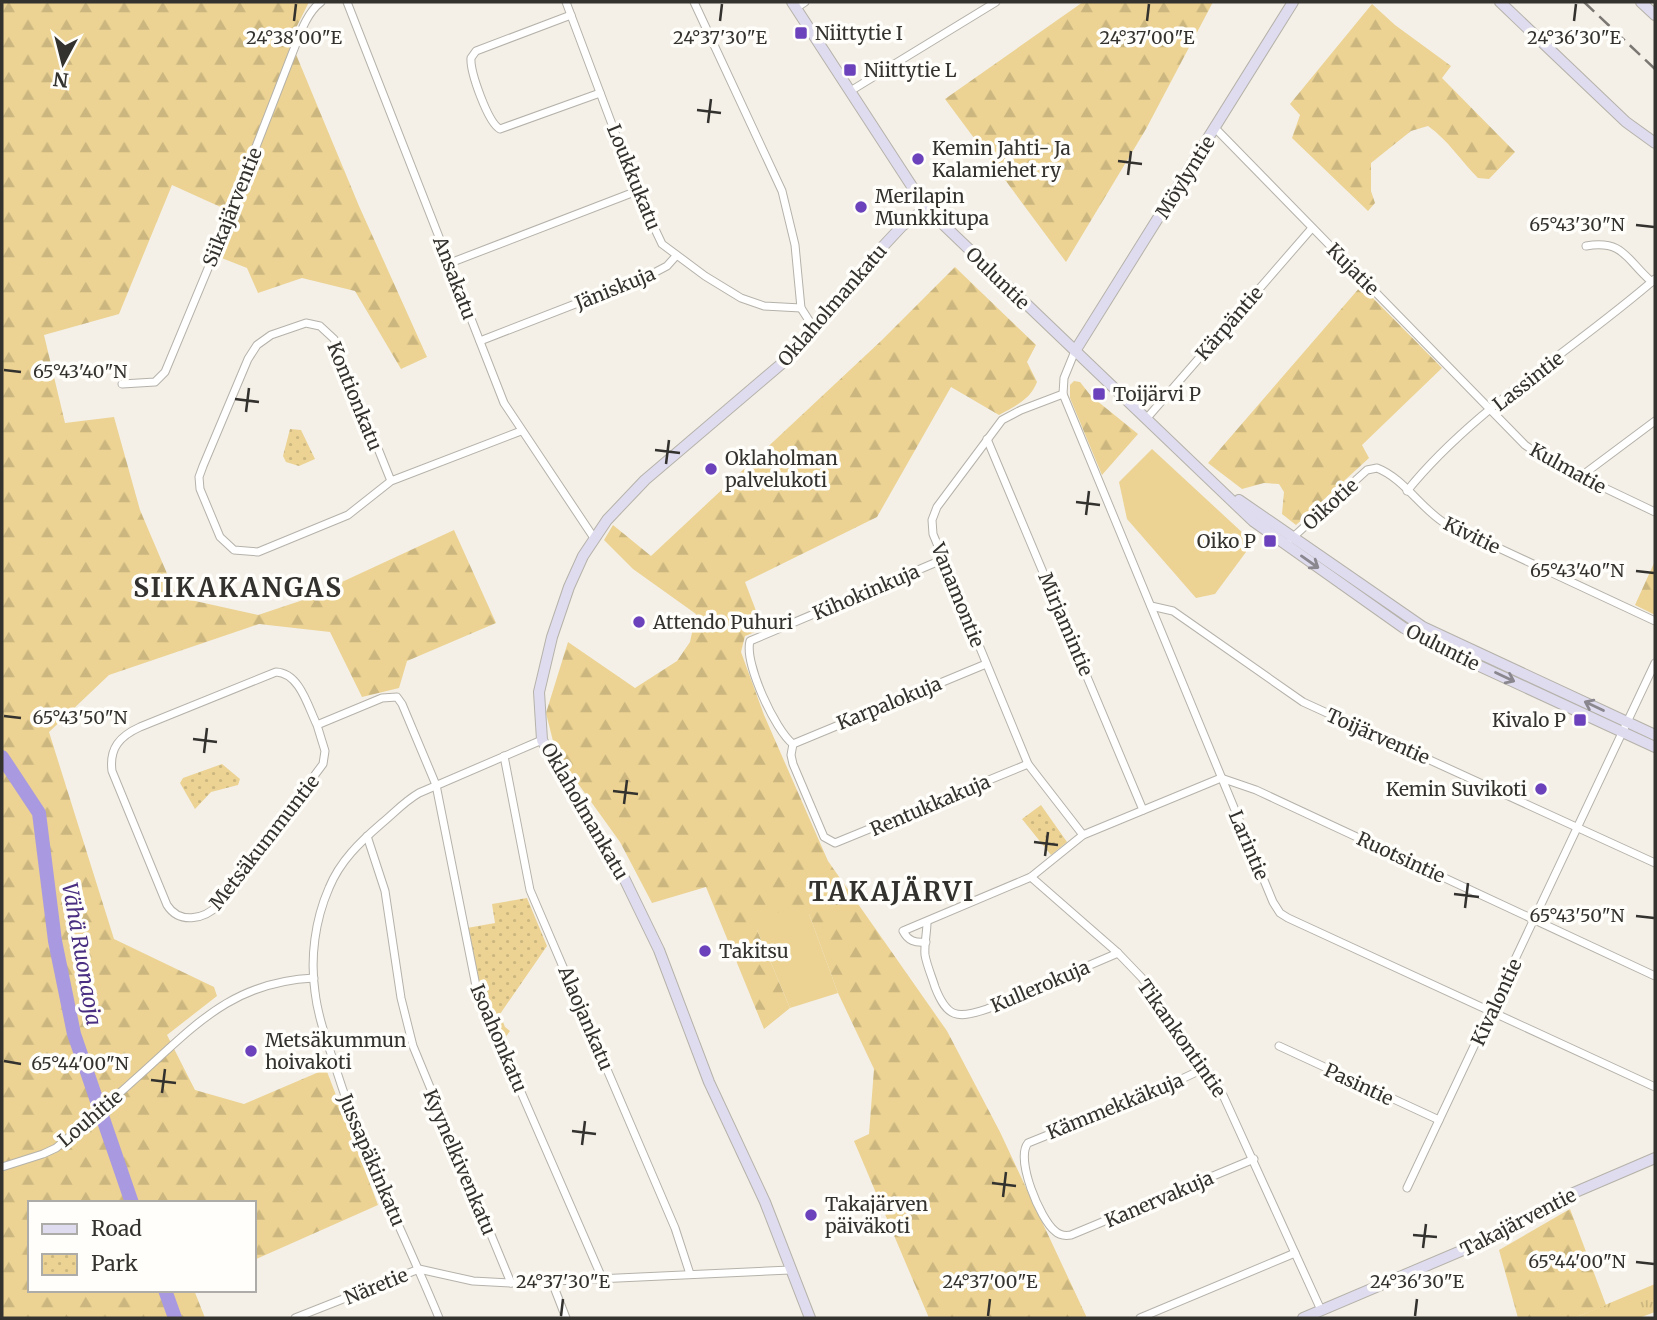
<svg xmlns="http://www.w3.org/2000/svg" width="1657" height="1320" font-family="Merriweather,serif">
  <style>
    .grass { fill: url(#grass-tufts) }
    .forest { fill: url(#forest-firs) }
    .park { fill: url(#park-dots) }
    .pitch { fill: #ecd393 }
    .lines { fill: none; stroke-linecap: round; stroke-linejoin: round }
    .river { stroke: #a999e0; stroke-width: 14 }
    .street-casing { stroke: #b5b2aa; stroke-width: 9 }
    .secondary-casing { stroke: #b5b2aa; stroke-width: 12 }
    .street { stroke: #fff; stroke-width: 7 }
    .secondary { stroke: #e0dcef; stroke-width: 10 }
    .rail { stroke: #7b7873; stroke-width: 2.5; stroke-dasharray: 14 7; stroke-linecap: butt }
    .oneway { stroke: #8a878f }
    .ticks { fill: none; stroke: #34322f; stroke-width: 2.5 }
    .poi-dot { fill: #6b42bb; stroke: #fffefa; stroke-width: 2.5 }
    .labels { text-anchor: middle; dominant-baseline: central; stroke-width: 7; stroke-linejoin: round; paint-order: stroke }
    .poi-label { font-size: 19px; fill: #34322f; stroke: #fffefa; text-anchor: start }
    .street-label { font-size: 19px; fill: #34322f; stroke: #fffefa }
    .water-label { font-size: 21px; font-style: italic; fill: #492e81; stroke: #fffefa }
    .district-label { font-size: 26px; font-weight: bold; letter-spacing: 2px; fill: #34322f; stroke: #fffefa }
    .ticks-label { font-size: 18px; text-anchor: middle; fill: #34322f; stroke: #fffefa; stroke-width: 7; stroke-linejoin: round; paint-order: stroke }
  </style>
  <defs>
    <pattern id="grass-tufts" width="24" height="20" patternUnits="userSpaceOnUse" patternTransform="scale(1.75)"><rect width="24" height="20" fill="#ecd393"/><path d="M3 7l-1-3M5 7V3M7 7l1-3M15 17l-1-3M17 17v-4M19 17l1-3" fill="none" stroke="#cbb67f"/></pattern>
    <pattern id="forest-firs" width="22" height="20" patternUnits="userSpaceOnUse" patternTransform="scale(1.75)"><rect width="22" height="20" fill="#ecd393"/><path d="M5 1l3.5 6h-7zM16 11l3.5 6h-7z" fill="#cbb67f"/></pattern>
    <pattern id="park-dots" width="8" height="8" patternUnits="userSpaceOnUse" patternTransform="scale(1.75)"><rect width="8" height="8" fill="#ecd393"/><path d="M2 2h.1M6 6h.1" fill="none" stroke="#cbb67f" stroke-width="1.8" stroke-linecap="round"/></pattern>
  </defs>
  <rect width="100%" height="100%" fill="#f4f0e8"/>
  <path class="grass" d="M1655,1284V1312L1639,1318H1574Z"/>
  <g class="forest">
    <path d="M2,2H309L290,40L359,206L427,357L401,369L355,291L302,278L258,293L247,268L209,253L225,209L172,185L119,314L44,335L65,423L114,417L140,510L177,597L258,615L303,600L454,530L496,623L407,661L399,688L362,697L330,632L259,624L109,675L49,732L114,939L214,987L217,996L167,1035L195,1090L244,1104L326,1069L378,1205L254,1260V1203H30V1290H194L205,1318H2Z"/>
    <path d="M1083,2H1213L1146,129L1066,262L945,99Z"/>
    <path d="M1372,4L1395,25L1451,66L1442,78L1515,152L1489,179L1478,178C1461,161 1448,140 1428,126L1411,131L1371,163V191L1375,203L1368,211L1292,138L1300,115L1290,104Z"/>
    <path d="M955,267L1036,345L1027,362L1037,382C1030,400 1015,406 999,415L951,387L877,517L745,582L763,629L745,636L741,652L764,715L828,861L947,1031L1000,1132L1087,1318H929L854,1141L869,1134L874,1069L838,993L809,914L757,930L790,1008L764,1029L706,887L652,903L620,842L556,753L546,713L568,642L635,688L677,661L690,642L696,614L633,569L604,540L613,525L651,556L882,340Z"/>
    <path d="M1361,286L1442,368L1362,445L1369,458L1296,525L1282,514L1284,492L1279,484L1264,483L1242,489L1208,463Z"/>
    <path d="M1074,381L1080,382L1091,396L1138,434L1102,475L1070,398V385Z"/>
    <path d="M1655,561V615L1635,605Z"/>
    <path d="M1570,1209L1606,1305L1574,1318H1518L1499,1250Z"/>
  </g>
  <g class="park">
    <path d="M290,429L301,430L315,459L299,466L286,462L283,456Z"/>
    <path d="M222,764L240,779L238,785L211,792L195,809L180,783L183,778Z"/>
    <path d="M1041,805L1067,842L1051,855L1022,819Z"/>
    <path d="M527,898L547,946L500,1014L505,1027L510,1031L504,1039L488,1011L478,984L467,928L495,923L492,904Z"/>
  </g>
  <g class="pitch">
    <path d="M1152,449L1245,535L1246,552L1215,594L1196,598L1127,519L1119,482Z"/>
    <path d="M792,906L809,914L838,993L790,1008L757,930L760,921Z"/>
  </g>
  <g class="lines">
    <g class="river">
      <path d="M2,757L39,813L55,941L74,1034L132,1203"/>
      <path d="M165,1290L175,1318"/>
    </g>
    <g class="street-casing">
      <g id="street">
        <path d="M347,2L504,403L594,538"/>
        <path d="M566,2L637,191L662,244L705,276L741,298L764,306L801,308"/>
        <path d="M694,2L782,191L795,245L801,308L815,330"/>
        <path d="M796,8L805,2"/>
        <path d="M571,15L476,51L471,58C470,72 488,123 500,129L600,93"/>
        <path d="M852,90L996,2"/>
        <path d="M1215,128L1525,445L1548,461L1655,512"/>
        <path d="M1586,246C1624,239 1627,261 1652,282"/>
        <path d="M450,263L637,191"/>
        <path d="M480,341L650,275L667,266L676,256"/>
        <path d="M1075,351L1064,378L1063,394L1273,902L1280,913L1288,918L1655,1087"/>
        <path d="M122,384L155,382L165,372L219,242L292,54C299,37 306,13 321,2"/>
        <path d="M1063,394L1021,410L1002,420L937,507L932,520L933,534L1028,764L1083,835"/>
        <path d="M1147,418L1312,228"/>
        <path d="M987,439L1143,810"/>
        <path d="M1580,477L1655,421"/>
        <path d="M391,481L334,339L320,326L306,323L271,335L257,345L248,359L203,466L199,477L200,489L220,537L234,550L258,552L348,515L391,481L521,431"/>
        <path d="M1407,491C1473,409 1576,348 1655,279"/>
        <path d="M1291,539L1367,470L1377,468C1403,478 1420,507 1443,522L1655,621"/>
        <path d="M1151,606L1173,611L1303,702L1655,863"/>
        <path d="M317,725L325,751L323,764L218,905C204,920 179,924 167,905L112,771C109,748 120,736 140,727L276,672C300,673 308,707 317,725L382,698L397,697L402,704L436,785L477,991L602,1278"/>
        <path d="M793,744C775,730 744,663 750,641L944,559"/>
        <path d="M793,744L791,755L793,764L824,837L835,843L1028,764"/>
        <path d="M793,744L986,664"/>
        <path d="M504,756L530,890L675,1228L690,1274"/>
        <path d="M367,836L385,891L401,998L413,1046L511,1283"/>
        <path d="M1031,877L1118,953L1142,978L1161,1004L1188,1047L1217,1082L1321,1310"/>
        <path d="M927,922C927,933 924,944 925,955C927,966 932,977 935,987C947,1018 957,1019 987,1009L1118,953"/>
        <path d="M926,942C915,943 908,941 903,931L1031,877L1083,835L1221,778L1256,790L1655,976"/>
        <path d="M1279,1046L1439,1120"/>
        <path d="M1205,1068L1154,1092L1028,1143C1015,1159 1040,1219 1055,1231C1060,1236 1065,1236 1071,1235L1254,1159"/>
        <path d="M2,1167L43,1154L56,1148C82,1126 108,1104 133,1081C192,1029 229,982 314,978"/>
        <path d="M1407,1188L1655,663"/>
        <path d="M552,1282L566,1318"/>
        <path d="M295,1318L419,1269L473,1281L511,1283L790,1270"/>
        <path d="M439,1318C405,1235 363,1155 336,1069C328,1044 318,1018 315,992C310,958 315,920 329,888C340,861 360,842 382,823C394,813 405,801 419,793L542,740"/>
        <path d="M1140,1318L1295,1253"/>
      </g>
    </g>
    <g class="secondary-casing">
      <g id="secondary">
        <path d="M792,2L926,208L1253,521L1404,628L1447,651L1655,747"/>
        <path d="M1500,2L1626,122L1655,143"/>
        <path d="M1641,2L1655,15"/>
        <path d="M1075,351L1293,2"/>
        <path d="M1239,500L1423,627L1655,735"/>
        <path d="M810,1318L765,1202L709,1082L659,950L625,880L578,806L542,740L539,692L552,637L569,587L583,556L607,520L645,480L793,354L874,256L902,226L926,208"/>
        <path d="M1303,1318L1475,1245L1571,1194L1655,1158"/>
      </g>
    </g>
    <use href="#street" class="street"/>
    <use href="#secondary" class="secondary"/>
    <path class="rail" d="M1584,2L1655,69"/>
  </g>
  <defs><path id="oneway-shaft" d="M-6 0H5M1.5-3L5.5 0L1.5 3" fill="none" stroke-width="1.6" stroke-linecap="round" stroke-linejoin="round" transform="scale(1.75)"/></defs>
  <g class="oneway">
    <use href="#oneway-shaft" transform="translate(1310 562) rotate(35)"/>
    <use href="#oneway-shaft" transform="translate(1505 677) rotate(25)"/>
    <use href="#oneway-shaft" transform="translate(1594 706) rotate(-155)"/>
  </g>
  <path class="ticks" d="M294,21L296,4M720,21L722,4M1147,21L1149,4M1574,21L1576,4M697,110L721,113M708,123L711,99M1118,161L1142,164M1128,175L1131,151M1636,225L1654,227M4,370L21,372M235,399L259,402M246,412L249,388M655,450L680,453M666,464L669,440M1076,502L1100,505M1086,515L1089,491M1636,571L1654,573M4,716L21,718M193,739L217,742M204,753L207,728M613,791L638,794M624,804L627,780M1034,842L1058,845M1045,856L1048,832M1454,894L1479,897M1465,908L1468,883M1636,916L1654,918M4,1061L21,1064M151,1080L176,1083M162,1093L165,1069M572,1131L596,1134M582,1145L585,1121M992,1183L1016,1186M1003,1197L1006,1172M1413,1235L1437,1237M1423,1248L1426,1224M1636,1262L1654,1264M561,1316L563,1299M988,1316L990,1299M1415,1316L1417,1299"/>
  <g class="poi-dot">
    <rect x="794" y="26" width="14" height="14" rx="3.5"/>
    <rect x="843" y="63" width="14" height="14" rx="3.5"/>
    <circle cx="918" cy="159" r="7"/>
    <circle cx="861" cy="207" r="7"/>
    <rect x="1092" y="387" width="14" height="14" rx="3.5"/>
    <circle cx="711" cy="469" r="7"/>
    <rect x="1263" y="534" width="14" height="14" rx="3.5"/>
    <circle cx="639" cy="622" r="7"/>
    <rect x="1573" y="713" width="14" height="14" rx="3.5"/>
    <circle cx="1541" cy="789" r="7"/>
    <circle cx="705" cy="951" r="7"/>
    <circle cx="251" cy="1051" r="7"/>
    <circle cx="811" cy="1215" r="7"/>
  </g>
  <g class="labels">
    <g class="poi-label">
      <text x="815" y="33">Niittytie I</text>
      <text x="864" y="70">Niittytie L</text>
      <text x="932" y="148">Kemin Jahti- Ja<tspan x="932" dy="22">Kalamiehet ry</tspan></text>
      <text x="875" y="196">Merilapin<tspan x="875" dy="22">Munkkitupa</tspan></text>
      <text x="1113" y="394">Toijärvi P</text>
      <text x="725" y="458">Oklaholman<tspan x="725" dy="22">palvelukoti</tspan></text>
      <text x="1256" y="541" text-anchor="end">Oiko P</text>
      <text x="653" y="622">Attendo Puhuri</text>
      <text x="1566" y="720" text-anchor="end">Kivalo P</text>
      <text x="1527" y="789" text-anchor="end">Kemin Suvikoti</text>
      <text x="719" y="951">Takitsu</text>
      <text x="265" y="1040">Metsäkummun<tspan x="265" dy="22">hoivakoti</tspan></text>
      <text x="825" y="1204">Takajärven<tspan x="825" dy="22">päiväkoti</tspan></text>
    </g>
    <g class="street-label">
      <text transform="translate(634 177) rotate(68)">Loukkukatu</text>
      <text transform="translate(1185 177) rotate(-58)">Möylyntie</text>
      <text transform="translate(232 207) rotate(-68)">Siikajärventie</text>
      <text transform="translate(1353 269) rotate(45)">Kujatie</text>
      <text transform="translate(455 278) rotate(69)">Ansakatu</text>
      <text transform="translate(998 278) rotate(44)">Ouluntie</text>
      <text transform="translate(615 288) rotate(-22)">Jäniskuja</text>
      <text transform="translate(832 305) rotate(-49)">Oklaholmankatu</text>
      <text transform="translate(1229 323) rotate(-49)">Kärpäntie</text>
      <text transform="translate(1528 381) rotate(-38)">Lassintie</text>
      <text transform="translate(355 396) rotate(68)">Kontionkatu</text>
      <text transform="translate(1568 468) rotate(29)">Kulmatie</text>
      <text transform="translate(1330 504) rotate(-42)">Oikotie</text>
      <text transform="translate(1472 535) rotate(26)">Kivitie</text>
      <text transform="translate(866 592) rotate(-23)">Kihokinkuja</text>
      <text transform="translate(958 595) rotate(68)">Vanamontie</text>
      <text transform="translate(1066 624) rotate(67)">Mirjamintie</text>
      <text transform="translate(1443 647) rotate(27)">Ouluntie</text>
      <text transform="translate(889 703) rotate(-22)">Karpalokuja</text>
      <text transform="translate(1378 736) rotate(24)">Toijärventie</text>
      <text transform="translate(930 805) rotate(-23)">Rentukkakuja</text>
      <text transform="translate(585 811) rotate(60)">Oklaholmankatu</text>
      <text transform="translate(264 842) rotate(-52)">Metsäkummuntie</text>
      <text transform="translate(1249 845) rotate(67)">Larintie</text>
      <text transform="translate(1401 857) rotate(25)">Ruotsintie</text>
      <text transform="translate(1040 986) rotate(-23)">Kullerokuja</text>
      <text transform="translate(1496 1002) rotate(-65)">Kivalontie</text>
      <text transform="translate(586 1018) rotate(67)">Alaojankatu</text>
      <text transform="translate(499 1038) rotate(67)">Isoahonkatu</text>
      <text transform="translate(1182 1038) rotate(55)">Tikankontintie</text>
      <text transform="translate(1359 1084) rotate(25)">Pasintie</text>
      <text transform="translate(1115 1106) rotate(-22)">Kämmekkäkuja</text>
      <text transform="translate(90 1118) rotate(-40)">Louhitie</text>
      <text transform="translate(372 1160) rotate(67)">Jussapäkinkatu</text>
      <text transform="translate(460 1162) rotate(67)">Kyynelkivenkatu</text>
      <text transform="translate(1159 1199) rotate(-23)">Kanervakuja</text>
      <text transform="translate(1518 1222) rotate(-27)">Takajärventie</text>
      <text transform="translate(376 1286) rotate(-22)">Näretie</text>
    </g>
    <g class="water-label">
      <text transform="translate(82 954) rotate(80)">Vähä Ruonaoja</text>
    </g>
    <g class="district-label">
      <text x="238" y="587">SIIKAKANGAS</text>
      <text x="892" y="891">TAKAJÄRVI</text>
    </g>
  </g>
  <g class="ticks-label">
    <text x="294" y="44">24°38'00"E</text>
    <text x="720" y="44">24°37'30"E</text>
    <text x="1147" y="44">24°37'00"E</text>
    <text x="1574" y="44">24°36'30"E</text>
    <text x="1577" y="231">65°43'30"N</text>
    <text x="80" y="378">65°43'40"N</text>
    <text x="1577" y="577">65°43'40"N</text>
    <text x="80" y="724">65°43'50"N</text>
    <text x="1577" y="922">65°43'50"N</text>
    <text x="80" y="1070">65°44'00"N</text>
    <text x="1577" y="1268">65°44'00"N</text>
    <text x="563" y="1288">24°37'30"E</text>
    <text x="990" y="1288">24°37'00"E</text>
    <text x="1417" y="1288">24°36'30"E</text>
  </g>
  <rect width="1657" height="1320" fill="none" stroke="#34322f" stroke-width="7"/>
  <rect x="28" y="1201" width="228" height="91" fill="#fffefa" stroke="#aeaca9" stroke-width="2"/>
  <rect x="42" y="1224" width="35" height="10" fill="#e0dcef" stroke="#aeaca9" stroke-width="2"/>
  <text x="91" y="1236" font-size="21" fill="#34322f">Road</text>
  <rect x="42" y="1254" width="35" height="21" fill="url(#park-dots)" stroke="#aeaca9" stroke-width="2"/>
  <text x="91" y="1271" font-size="21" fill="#34322f">Park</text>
  <g transform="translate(63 63) rotate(187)" stroke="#fffefa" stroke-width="5" paint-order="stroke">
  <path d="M0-5L12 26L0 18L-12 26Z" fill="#34322f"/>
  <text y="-10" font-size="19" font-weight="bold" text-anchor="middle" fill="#34322f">N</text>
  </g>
</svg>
